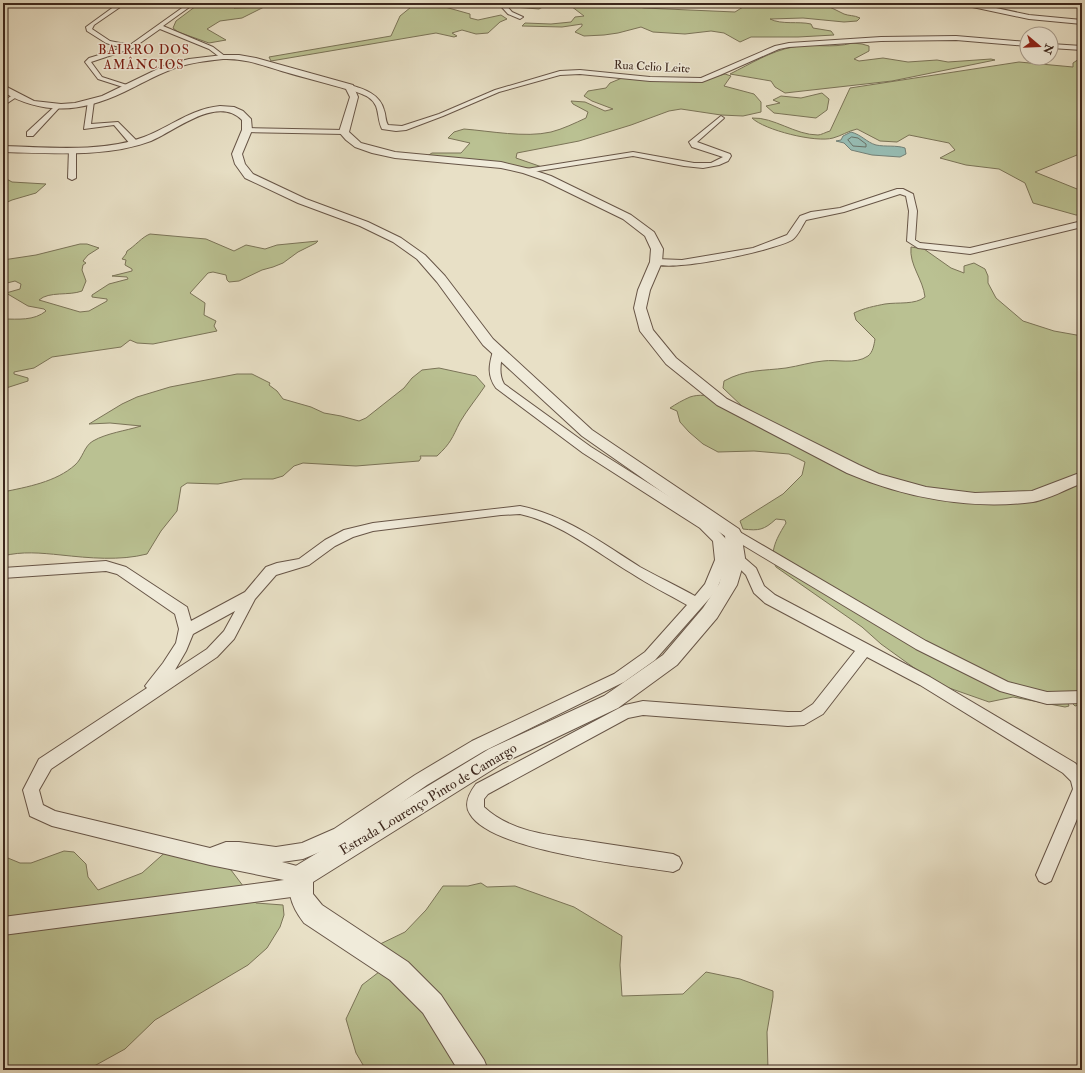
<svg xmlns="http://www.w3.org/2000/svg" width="1085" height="1073" font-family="'IM FELL Double Pica',serif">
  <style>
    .green { fill: #bac192; stroke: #7b7458 }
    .water { fill: #97bdb4; stroke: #738178 }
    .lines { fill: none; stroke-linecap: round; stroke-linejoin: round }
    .shore { stroke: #6a7268; stroke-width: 1 }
    .minor-casing { stroke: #675547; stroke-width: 2 }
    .tertiary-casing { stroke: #675547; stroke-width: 2 }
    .minor { fill: #f0ebda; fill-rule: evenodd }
    .tertiary { fill: #f0ebda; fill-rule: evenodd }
    .labels { text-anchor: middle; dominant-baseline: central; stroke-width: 3; stroke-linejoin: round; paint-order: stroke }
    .far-street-label { font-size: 12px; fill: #3c271d; stroke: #f0ebda }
    .far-neighbourhood-label { font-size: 13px; letter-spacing: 1px; fill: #7a1f14; stroke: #f0ebda }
    .street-label { font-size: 14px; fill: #3c271d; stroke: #f0ebda }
  </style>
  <rect width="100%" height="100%" fill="#e8e0c6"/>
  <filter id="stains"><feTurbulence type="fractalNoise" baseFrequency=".005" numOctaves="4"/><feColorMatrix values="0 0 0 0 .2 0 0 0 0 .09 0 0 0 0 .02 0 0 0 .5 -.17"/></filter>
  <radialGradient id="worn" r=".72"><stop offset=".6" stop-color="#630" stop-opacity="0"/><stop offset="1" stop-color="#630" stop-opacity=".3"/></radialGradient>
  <g class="green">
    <path d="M200,3H243L234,8L264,7L242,18L220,21L207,29L226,40L209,43L178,32L173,28L176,21Z"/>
    <path d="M416,3H441L445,7L470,14V18L478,20L501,15L507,19L500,22L488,33L476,34L462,30L452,33L457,36L454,37L436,33L271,61L269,57L391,36L400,16Z"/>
    <path d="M505,3H550L539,9L514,7Z"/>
    <path d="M567,3H631L630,5L644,8L735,12L743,7L756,4L820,3C828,6 836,10 844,14C849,16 854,15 860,18L857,21L844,22L803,18L770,19C782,25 798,21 811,24L813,28L831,31L834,35L798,37H751L740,42L724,33L711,31L685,34L653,32L641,27L618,33L604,35L584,36L575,32L582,26V24L562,27L522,26L525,23L551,24L571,22L575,17L584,16Z"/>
    <path d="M852,43L862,44L869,46V51L854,59L859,61L883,58L908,62L937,60L948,62L991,59L995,60L892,81L785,93L775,87L771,81L730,74C750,64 771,51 793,47C812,43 832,49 852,43Z"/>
    <path d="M1082,57V153L1035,172L1082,191V215H1076L1033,203L1025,183L999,169L966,165L940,158L955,150L949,143L909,135L897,142L880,141L857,129C848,131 841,136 833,138C816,143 764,130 752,118C774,117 795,135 818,135C821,135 826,132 830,131L850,88L1019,62L1073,67V63Z"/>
    <path d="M725,74L731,76L724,86L754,94L761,102V112L743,116L721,115L681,109L669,111L631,125L579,141L517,153L516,158L542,167L529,170L427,156L432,153H461L470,143L448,138L454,132L464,129C490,131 525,138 551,132C563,129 575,123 586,118L588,112L573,104L571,101L585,102L605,111L613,109L592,101L584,96L588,91L606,88L610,83L622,78L696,82Z"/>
    <path d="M822,93L829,99L827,110L816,118L774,113L766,106L780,103L773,100L781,96L801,98Z"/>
    <path d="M3,177L12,182L46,184L36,193L12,200L3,204Z"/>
    <path d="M150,234L206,239L234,251L246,245L265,249L277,245L318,241L316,243L298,252L283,263L273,267L262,270L239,281L229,282L227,280L226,275L213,272L208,273L190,293L205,303L204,315L216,321L214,326L217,331L153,344L137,343L130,340L121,347L52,357L34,368L14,372V374L28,378V381L3,389V319C18,319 34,321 46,311L44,309L28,306L6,293L20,289L21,284L15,281L3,284V260L36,255L80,244H87L99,248L88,255L83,261L86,263L83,265L82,270L86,281L82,291C69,296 49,291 39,300L80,312L89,311L107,301V299L92,297V295L109,284L128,279L127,277L112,276L132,271V269L125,265L126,260L122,259L126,254L127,251C135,246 142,237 150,234Z"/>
    <path d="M911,247L924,249L951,268L964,273V266L974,263L985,269L988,276V283L996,298L1023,321L1054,331L1082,336V704L1075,706L1068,699H1066L1069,706L1065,707L1013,697L989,702L935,683L881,644L862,627L776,567C768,552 778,536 786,523L785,520L776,519C764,530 759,531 743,529L740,521L783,494L802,475L805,462L789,454L754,451L718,452L703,444L689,432L680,422L677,411L670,408C676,404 683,400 690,397C708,391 728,402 745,409L723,388L724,381C746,369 763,371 786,368C799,366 811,362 823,361C837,359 855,365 868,356C873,352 874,345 875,339L856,320L854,313C864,308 875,306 885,304C898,302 915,305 925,297C923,279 909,265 911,247Z"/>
    <path d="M439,368L476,376L485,386C477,398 467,410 460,422C452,438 451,443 437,456H420L421,458L419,461L356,466L303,463L294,466L283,476L273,479H243L218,484L187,483L181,487L177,511L161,531L147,554C120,561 89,558 61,555C41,553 22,551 3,556V492C27,487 56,482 75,465C83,458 84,446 93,441C107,433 125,431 141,426L110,423L89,424L122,404L137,397L170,387L237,374H252L270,383L269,385L277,391L283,399L311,407L324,413L341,416L359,421L366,418L404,388L412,378L422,370Z"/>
    <path d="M187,848L231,870L256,903L283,905L284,915L280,927L267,948L248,965L155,1020L125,1049L87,1070H3V856L20,863H31L64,851L74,852L86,864L88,877L98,890L142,873L169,849Z"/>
    <path d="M481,883L487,887L515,886L574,907L622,936L620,965L622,996L683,994L706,972L740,979L773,991V997L767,1032L768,1070H366L356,1053L346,1019L362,985L379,972L374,947L405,932L426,910L443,886H468Z"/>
  </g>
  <path class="water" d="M851,132C862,135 866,142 876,145C886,147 896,145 905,148L906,154L900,157L872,155L851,150L844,143L836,141L841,140L843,136Z"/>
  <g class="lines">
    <path class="shore" d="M852,137L858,138L866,144V147L853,146L848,140Z"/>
    <g class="minor-casing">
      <g id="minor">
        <path d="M119,3H126L94,25L92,29L110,41L130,45L189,3H195L163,26L213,47L226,57L221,58L209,49L160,29L133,48L91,62L102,77L130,86V88H126L98,79L85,62L89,58L122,48L106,43L87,31L86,27Z"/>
        <path d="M498,3H504L512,12L523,17L520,19L508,14Z"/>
        <path d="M956,36L1027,42V46L956,40L881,41L789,47L779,49L720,75L702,82L650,81L580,74L560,75L499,92L443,116L406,130L396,131L382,129C378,121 379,114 376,106C370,93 356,94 347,87L350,85C364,89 380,94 384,110C386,115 385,120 388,125L402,126L439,114L495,90L560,71L580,70L650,77L701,78L775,46L789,43L881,37Z"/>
        <path d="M1051,44L1082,46V50L1051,48Z"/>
        <path d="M13,95L18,96L3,106V101Z"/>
        <path d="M91,99L94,101L91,124L118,122L137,141V145H131L114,125L84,129L88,101Z"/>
        <path d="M54,107L59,108L33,136H27V132Z"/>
        <path d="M721,116L724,118L723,119L697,142L730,154L731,156L728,161L719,165L703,168L684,166L633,156L526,173L522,171L526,169L633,152L694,163H711L723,157L692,147L689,142Z"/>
        <path d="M244,128L344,130L348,132L344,134L247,132L243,130Z"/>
        <path d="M69,149H72L76,151V178L72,180L68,178Z"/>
        <path d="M897,189H903L913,194L917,211L915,240L920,243L970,248L1082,221V227L970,254L918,248L907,241L909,211L906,196L900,194L844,212L806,220C802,226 798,236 792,240C775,250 664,275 651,262L656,259L682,260L753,248L787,235L800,216L811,212L840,208Z"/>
        <path d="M498,348L503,351C501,362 498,373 504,384L591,447L710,522L726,539L729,560L716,591L655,660L624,682L484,751L427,785L346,841L303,859L282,862L308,869L311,875L308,881L306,882L308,887L305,893L299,896L3,935V917L284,880L210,865L52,826L30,816L23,790L39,759L147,688L145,686L148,682L163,663L176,643L179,629L175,614L117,574L106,571L3,578V568L106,561L126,567L187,607L191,621L245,592L266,567L277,563L299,559L325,540L344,530L373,523L520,506C565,515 602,543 640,567C658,577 677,586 695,596L705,584L715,560L713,541L700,528L583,453L496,388C487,375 489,365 493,351ZM520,514C561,523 596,552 631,573C649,585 668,594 687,605L645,652L614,674L472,741L415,775L334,829L302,843L276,847L239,842H226L210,848L55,811L43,805L39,790L51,769L217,657L234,639L255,599L276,575L309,565L335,546L353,537L373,531L501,515ZM235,611L224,631L207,649L175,670L186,651L193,634Z"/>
        <path d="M733,528L926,641L1008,682L1047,692L1082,691V703L1047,704L1000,691L916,649L728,536L727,533L728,530Z"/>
        <path d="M736,553L741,555L756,568L764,586L775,595L930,677L1075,763L1082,770V807L1051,881L1045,884L1039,881L1036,875L1073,789L1071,781L1063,773L920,685L867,657L823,714L804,725L788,726L643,715L628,718L488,794L484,799V807C512,834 558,836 594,842C620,846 647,850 673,854L679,857L682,863L679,869L673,872C631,865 491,851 470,814C463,804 470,792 476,784L625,705L643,701L788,712H801L813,704L855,651L765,603L754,593L746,575L729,558L731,555Z"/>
      </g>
    </g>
    <g class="tertiary-casing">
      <g id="tertiary">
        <path d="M960,3H973L1029,15L1082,20V24L1029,19L963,5Z"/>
        <path d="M223,55H239L256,58L353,85L358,97L349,132L361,143L395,152L501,162L530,169L551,176L631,215L654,232L663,249L662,262L650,290L646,308L653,330L676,358L727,399L859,465L879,474L926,487L975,493L1032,491L1082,472V483C1067,489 1049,499 1033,502C971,510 905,498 847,473L717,405L666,364L640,331L634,308L638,290L650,262L651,249L645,236L623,219L543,180L523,173L501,168L395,158L372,153L355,147L346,140L339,132L350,97L346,89C326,83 305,78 285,72C265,66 245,58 223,59C205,61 187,63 170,70C154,76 139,85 124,92C82,112 44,116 3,92V85L34,101L61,104L75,103L102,96L166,65L189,59Z"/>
        <path d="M220,106L234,107L243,111L251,119L252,130L242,154L245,164L253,174L306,199L368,222L401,238L425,255L445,276L493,339L592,430L739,529L741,533L745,558L737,585L717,618L677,665L618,708L503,763L313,882V894L322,905L408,962L441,995L484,1060L488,1070H458L423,1013L390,980L304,923C290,905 285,888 294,867L489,749L604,696L663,655L703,608L719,584L727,558L725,536L582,436L483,345L437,282L417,259L393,242L360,226L298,203L245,178L235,164L232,154L242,130V120C217,95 175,131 151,141C106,158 50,153 3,152V146C47,147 102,153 144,137C170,127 191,109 220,106Z"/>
      </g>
    </g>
    <use href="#minor" class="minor"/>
    <use href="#tertiary" class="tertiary"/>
  </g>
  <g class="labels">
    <g class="far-street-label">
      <text transform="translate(652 67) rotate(3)">Rua Celio Leite</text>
    </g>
    <g class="far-neighbourhood-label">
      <text x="144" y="50">BAIRRO DOS<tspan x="144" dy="15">AMÂNCIOS</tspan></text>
    </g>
    <g class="street-label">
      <text transform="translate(428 799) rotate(-31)">Estrada Lourenço Pinto de Camargo</text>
    </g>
  </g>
  <rect width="1085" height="1073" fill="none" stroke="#e8e0c6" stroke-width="16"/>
  <rect x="4" y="4" width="1077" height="1065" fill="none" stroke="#3c271d" stroke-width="2"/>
  <rect x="8" y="8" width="1069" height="1057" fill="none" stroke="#3c271d"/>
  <g transform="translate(1039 46) rotate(109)"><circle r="19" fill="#f0ebda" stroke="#a89d8e"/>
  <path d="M0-3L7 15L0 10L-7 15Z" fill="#8f2418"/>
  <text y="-6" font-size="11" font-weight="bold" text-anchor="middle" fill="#3c271d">N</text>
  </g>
  <rect width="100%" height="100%" filter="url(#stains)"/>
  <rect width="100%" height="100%" fill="url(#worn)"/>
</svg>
